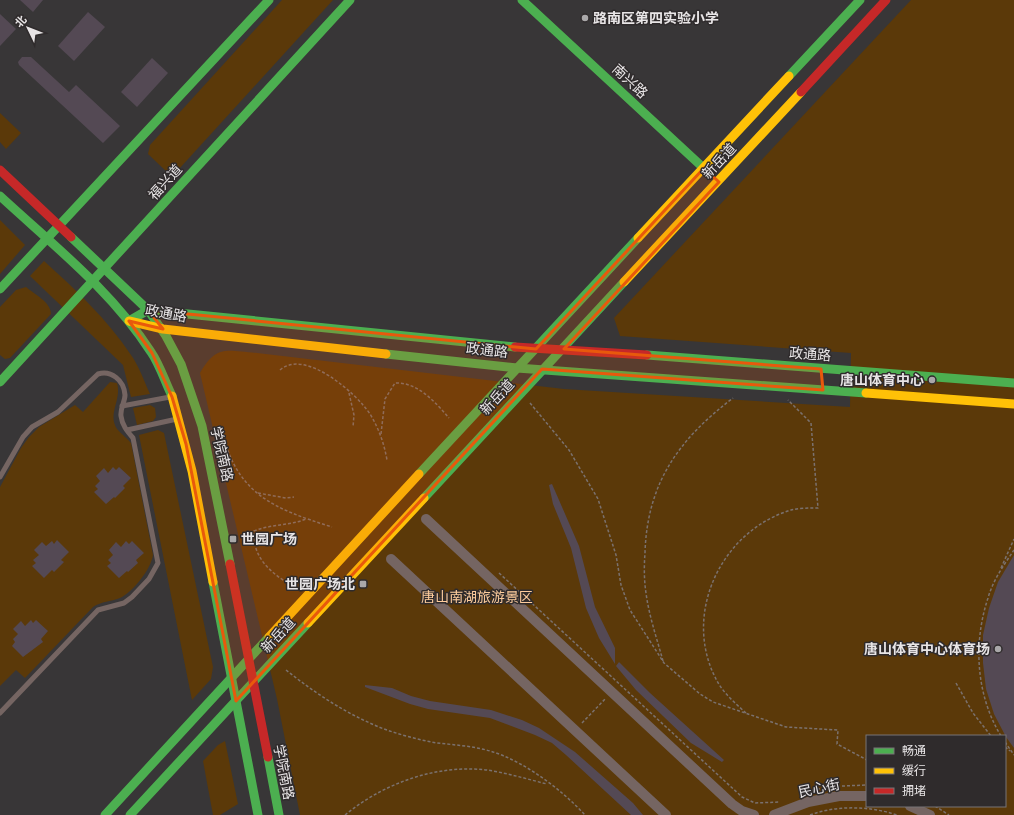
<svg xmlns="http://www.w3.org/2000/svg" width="1014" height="815" font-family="'Asap Condensed','Noto Sans SC',sans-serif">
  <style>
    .green { fill: #5b3909; fill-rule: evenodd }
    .building { fill: #544954 }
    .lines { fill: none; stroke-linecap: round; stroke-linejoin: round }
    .path { stroke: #7b716e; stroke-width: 1.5; stroke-dasharray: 3 2; stroke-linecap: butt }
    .lane { stroke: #756562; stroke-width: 5 }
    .street { stroke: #756562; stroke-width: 10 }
    .fast { stroke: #4caf50; stroke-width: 9 }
    .slow { stroke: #ffc107; stroke-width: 9 }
    .jam { stroke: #c62828; stroke-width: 9 }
    .marked { fill: #e8590c; fill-opacity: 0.2; stroke: #e8590c; stroke-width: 3; stroke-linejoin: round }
    .poi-dot { fill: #aaa8a9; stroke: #2f2b2c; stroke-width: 1.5 }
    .labels { text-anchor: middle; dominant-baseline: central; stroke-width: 3; stroke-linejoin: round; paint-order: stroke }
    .poi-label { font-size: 14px; font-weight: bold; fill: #e8e5e6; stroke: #2f2b2c; text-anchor: end }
    .street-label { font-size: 14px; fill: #e8e5e6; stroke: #2f2b2c }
    .park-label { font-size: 14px; fill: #fecd9d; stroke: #2f2b2c }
  </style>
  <rect width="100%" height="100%" fill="#383637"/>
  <g class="green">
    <path d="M282,0H333L179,169L168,173L148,154L150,145Z"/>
    <path d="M911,0H1014V815H300L277,699L200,373C217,344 226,351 257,353L564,389L850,407L851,353L620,336L614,318ZM867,736H1005V806H867Z"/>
    <path d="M0,113L21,133L6,149L0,142Z"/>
    <path d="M0,220L25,245L0,274Z"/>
    <path d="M44,261C76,290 107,319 131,355C139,366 144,381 150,394L131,397L123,365L30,276Z"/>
    <path d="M26,287C34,294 51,302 51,314L10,358L5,359L0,355V307L16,290Z"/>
    <path d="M110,382L117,383C122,400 107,414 117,429C121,434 127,438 131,443L153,555C151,569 133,592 120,598C110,602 102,601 93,607L25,678L16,670L0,686V487L21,448L29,437L39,427L75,405L83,412Z"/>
    <path d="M150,405L155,408L156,417L153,421L137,425L133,408Z"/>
    <path d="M158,430L164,433L213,667L211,679L192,700L139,435Z"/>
    <path d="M225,741L238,804L220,815H213L203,761L218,745Z"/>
  </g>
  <g class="building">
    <path d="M20,0H43L33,12Z"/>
    <path d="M88,12L105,27L74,61L58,46Z"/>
    <path d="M0,14L16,29L0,46Z"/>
    <path d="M22,57H31L69,92L76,85L120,126L103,143L19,65L18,62Z"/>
    <path d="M152,58L168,73L137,107L121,92Z"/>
    <path d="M113,467L116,470L119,467L131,478L123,486L125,488L115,498L114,497L106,504L94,492L98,489L95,486L100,481L96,476L104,468L108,473Z"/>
    <path d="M552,484L579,546L595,607L615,648V664L599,638L586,608L571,548L553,504L549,485Z"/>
    <path d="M57,540L69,552L61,560L64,562L54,572L52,570L44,578L32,566L36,563L33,560L39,555L34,550L42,542L46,546L52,541L54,544Z"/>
    <path d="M126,541L129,544L132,541L144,553L136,560L138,563L128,572L127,571L119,578L107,566L111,563L108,560L113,555L109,550L116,542L121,547Z"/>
    <path d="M1014,555V748L1006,737L994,714L986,689L983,663V635L989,608L998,582Z"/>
    <path d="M31,620L33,623L36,620L48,631L41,639L43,642L23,657L12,646L15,642L13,639L18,634L13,629L21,621L25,626Z"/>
    <path d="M619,662L650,693L724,760L722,762L691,743L636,690L616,666Z"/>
    <path d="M365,685L392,688L411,696L430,701L491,710L522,720L539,728L575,752L633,803L643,815H631L566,755L552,743L535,735L490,718L428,709L410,704L365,687Z"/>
  </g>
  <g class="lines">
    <g class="path">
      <path d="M280,370C305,348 356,393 370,414C379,429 384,443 387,460"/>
      <path d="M349,393L354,415L353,427"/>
      <path d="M530,403L569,450L598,499L616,555L621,585L630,610L664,663L700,694L713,702L786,727L838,730L837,744L867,760"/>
      <path d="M222,431C237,495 275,509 332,527"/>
      <path d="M381,434L385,399L395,383C418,382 435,402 449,418"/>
      <path d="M258,493L286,498L294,497"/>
      <path d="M1001,568L1014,539"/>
      <path d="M499,573L742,797L755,803L780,802"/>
      <path d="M296,588C273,575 252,559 254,531C271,524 289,526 306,519"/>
      <path d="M663,661C657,639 649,616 646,593C644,580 644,566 645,553C647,483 679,439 733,398"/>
      <path d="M286,670C316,694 348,715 384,729C401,735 419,740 437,743C455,745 473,746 490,751C524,761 561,789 585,815"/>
      <path d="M956,683L973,713L991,736"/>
      <path d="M746,713C735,703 723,693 716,679C682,614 721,531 791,510C799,508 809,508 818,508L811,423L788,400"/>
      <path d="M582,723L606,698"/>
      <path d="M1001,736C976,695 973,643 988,598C993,580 1004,565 1014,550"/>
      <path d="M1005,742L1014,755"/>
      <path d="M1005,747L1010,751"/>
      <path d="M842,786L867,785"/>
      <path d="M812,790L838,786"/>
      <path d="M935,806L949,815"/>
      <path d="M345,815C384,783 437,764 487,770C507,773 527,779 547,784"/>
      <path d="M810,815C837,805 870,806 897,815"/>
    </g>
    <g class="lane">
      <path d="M122,406L170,397"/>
      <path d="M127,430L177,419"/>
      <path d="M0,477L23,437L32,427L58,412L98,374C111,370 124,380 125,395C125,402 120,408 121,416C122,425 127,431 133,438L158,563L149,579L132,597L124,603L98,610L0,713"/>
    </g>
    <g class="street">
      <path d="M426,519L732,804L742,811L754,815"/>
      <path d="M391,559L666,815"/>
      <path d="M910,806L930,815"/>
      <path d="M774,815L808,802L839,796H867"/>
    </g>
    <g class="fast">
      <path d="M522,0L710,174"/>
      <path d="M789,76L860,0"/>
      <path d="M0,196C53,245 112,291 151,352C160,365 165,382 172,396"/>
      <path d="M71,237L148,310L166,336L181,364L202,426L230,564"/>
      <path d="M0,289L269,0"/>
      <path d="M129,321L148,310L515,347"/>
      <path d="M386,354L517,368L866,393"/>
      <path d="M647,355L1014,383"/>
      <path d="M0,382L350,0"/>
      <path d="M419,474L638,238"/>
      <path d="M424,498L624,282"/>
      <path d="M213,582L258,815"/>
      <path d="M268,757L279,815"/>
      <path d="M105,815L269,637"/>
      <path d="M130,815L308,623"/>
    </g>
    <g class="slow">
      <path d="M638,238L789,76"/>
      <path d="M624,282L801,92"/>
      <path d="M129,321L163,329L386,354"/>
      <path d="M866,393L1014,404"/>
      <path d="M172,396L192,471L213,582"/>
      <path d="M308,623L424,498"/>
      <path d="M269,637L419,474"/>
    </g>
    <g class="jam">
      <path d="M801,92L886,0"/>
      <path d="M0,170L71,237"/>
      <path d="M515,347L647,355"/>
      <path d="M230,564L268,757"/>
    </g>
  </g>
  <path class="marked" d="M704,168L719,182L564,349L821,369L823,390L542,369L236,701L186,444L172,397L152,353L129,321L163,329L148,310L536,349Z"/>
  <g class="poi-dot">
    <circle cx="585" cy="18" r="4"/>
    <circle cx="932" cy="380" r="4"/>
    <rect x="229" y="535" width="8" height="8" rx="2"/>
    <rect x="359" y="580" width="8" height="8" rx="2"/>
    <circle cx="998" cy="649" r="4"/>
  </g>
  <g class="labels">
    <g class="poi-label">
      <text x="593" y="18" text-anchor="start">路南区第四实验小学</text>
      <text x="924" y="380">唐山体育中心</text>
      <text x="241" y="539" text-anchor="start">世园广场</text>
      <text x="355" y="584">世园广场北</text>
      <text x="990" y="649">唐山体育中心体育场</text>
    </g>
    <g class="street-label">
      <text transform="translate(630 81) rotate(43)">南兴路</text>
      <text transform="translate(719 161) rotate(-47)">新岳道</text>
      <text transform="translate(165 182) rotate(-48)">福兴道</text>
      <text transform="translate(166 313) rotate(10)">政通路</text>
      <text transform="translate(487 350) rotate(6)">政通路</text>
      <text transform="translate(810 354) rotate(4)">政通路</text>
      <text transform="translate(497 397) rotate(-47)">新岳道</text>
      <text transform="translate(222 454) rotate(77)">学院南路</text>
      <text transform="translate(278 635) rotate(-47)">新岳道</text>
      <text transform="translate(284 772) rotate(79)">学院南路</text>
      <text transform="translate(819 788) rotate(-12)">民心街</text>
    </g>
    <g class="park-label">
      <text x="477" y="597">唐山南湖旅游景区</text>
    </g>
  </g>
  <rect x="866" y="735" width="140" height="72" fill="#2f2b2c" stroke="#797576"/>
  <rect x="874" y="748" width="20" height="6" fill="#4caf50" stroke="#797576"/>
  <text x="902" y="755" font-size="12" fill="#e8e5e6">畅通</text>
  <rect x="874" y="768" width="20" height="6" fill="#ffc107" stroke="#797576"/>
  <text x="902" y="775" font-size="12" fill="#e8e5e6">缓行</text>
  <rect x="874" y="788" width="20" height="6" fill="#c62828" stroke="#797576"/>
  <text x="902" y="795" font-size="12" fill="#e8e5e6">拥堵</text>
  <g transform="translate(28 28) rotate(313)" stroke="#2f2b2c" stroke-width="3" paint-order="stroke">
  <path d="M0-3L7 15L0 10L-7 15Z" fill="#e8e5e6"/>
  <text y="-6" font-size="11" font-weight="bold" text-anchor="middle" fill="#e8e5e6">北</text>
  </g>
</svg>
